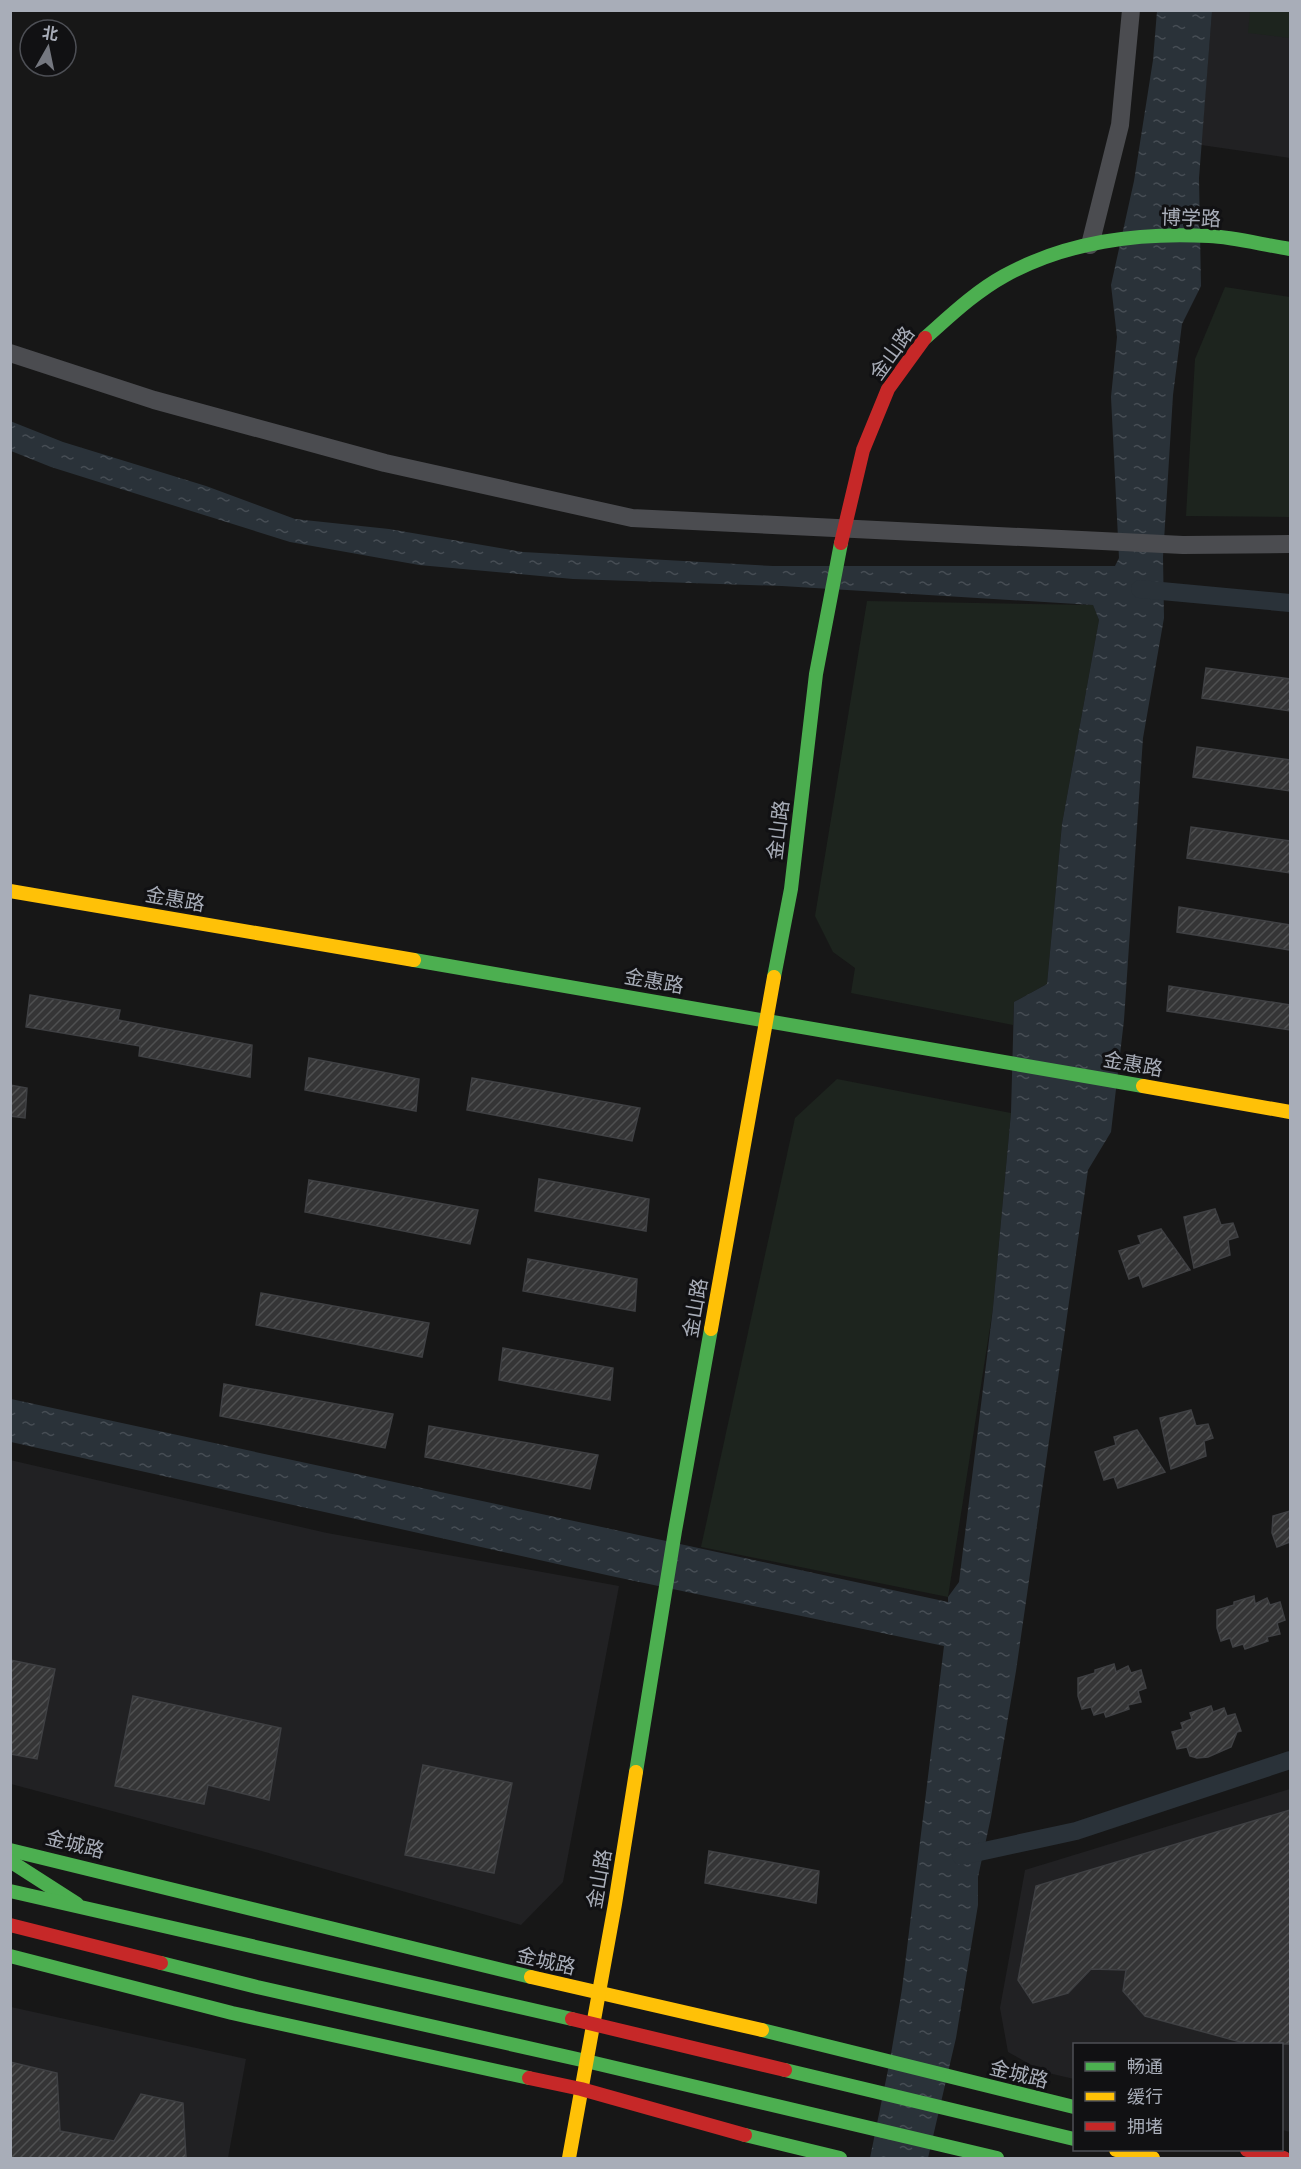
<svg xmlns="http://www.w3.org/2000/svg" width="1301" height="2169" font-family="Raleway,'Noto Sans SC',sans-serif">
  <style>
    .built { fill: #212123 }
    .green { fill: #1d241e }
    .water { fill: url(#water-ripples) }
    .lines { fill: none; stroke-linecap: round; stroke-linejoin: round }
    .canal { stroke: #2a3239; stroke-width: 18 }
    .building { fill: url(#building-hatch); stroke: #3f4043; stroke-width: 1.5 }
    .street { stroke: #4b4c50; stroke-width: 18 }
    .fast { stroke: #4caf50; stroke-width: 14 }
    .slow { stroke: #ffc107; stroke-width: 14 }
    .jam { stroke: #c62828; stroke-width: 14 }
    .labels { text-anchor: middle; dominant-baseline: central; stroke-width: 6; stroke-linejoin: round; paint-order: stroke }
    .street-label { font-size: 20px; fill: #a8adb8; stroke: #111113 }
  </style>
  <defs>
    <pattern id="water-ripples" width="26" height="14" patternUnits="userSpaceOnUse" patternTransform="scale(1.5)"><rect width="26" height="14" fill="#2a3239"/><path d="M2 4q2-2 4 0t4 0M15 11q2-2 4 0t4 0" fill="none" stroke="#464d54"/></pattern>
    <pattern id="building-hatch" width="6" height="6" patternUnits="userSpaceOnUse" patternTransform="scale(1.5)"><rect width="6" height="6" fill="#353536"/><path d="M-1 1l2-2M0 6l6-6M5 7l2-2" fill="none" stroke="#4f5051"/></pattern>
  </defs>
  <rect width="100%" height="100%" fill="#171717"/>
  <g class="built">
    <path d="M1212,11H1290V158L1201,145Z"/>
    <path d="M10,1460L327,1533L619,1586L563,1882L521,1925L258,1850L11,1784Z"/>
    <path d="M1290,1789V2132L1282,2130V2044H1074V2079L1044,2072L1008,2052L1000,2008L1025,1870Z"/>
    <path d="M11,2007L246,2059L228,2158H11Z"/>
  </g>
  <g class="green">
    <path d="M1250,11H1290V38L1248,33Z"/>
    <path d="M1225,287L1290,297V517L1186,516L1195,359Z"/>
    <path d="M867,601L1093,605L1099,620L1062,824L1047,984L1014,1002L1013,1025L851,993L855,968L833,952L815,916Z"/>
    <path d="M837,1079L1011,1113L993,1308L948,1597L701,1547L795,1118Z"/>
  </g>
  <path class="water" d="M1157,11H1212L1199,178L1201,286L1182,324L1173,395L1163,557L1164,618L1143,738L1124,1020L1111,1132L1088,1170L1016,1671L991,1817L978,1877V1905L956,2038L928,2158H870L890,2060L902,1989L944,1646L611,1576L11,1442V1399L948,1602V1597L959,1582L993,1308L1011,1113L1014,1002L1047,984L1062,824L1099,620L1093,605L782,586L573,579L419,565L290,542L51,467L11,451L10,421L63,442L206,486L295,519L389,529L523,552L773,566H1115L1119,558L1111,397L1117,337L1111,285L1134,181L1153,60Z"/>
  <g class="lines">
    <g class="canal">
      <path d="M1140,589L1290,603"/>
      <path d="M961,1856L1076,1831L1290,1760"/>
    </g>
  </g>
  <g class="building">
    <path d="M1206,668L1290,679V711L1202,698Z"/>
    <path d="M1197,747L1290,760V791L1193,777Z"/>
    <path d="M1191,827L1290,841V873L1187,858Z"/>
    <path d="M1179,907L1290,925V950L1177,932Z"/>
    <path d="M1169,986L1290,1005V1030L1167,1011Z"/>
    <path d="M30,995L120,1010L118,1020L252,1045L250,1077L139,1056L140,1046L26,1027Z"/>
    <path d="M309,1058L419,1079L416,1111L305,1090Z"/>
    <path d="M472,1078L640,1108L632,1141L467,1110Z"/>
    <path d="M10,1085L27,1088L25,1118L10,1116Z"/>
    <path d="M539,1179L649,1199L646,1231L535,1211Z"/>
    <path d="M309,1180L478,1210L470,1244L305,1212Z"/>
    <path d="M1215,1209L1221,1225L1233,1223L1238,1237L1228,1240L1230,1255L1194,1268L1184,1217Z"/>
    <path d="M1161,1229L1190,1270L1143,1287L1139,1275L1129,1279L1119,1251L1141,1244L1138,1236Z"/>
    <path d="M528,1259L637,1279L635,1311L523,1291Z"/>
    <path d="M261,1293L429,1323L422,1357L256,1325Z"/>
    <path d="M503,1348L613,1368L610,1400L499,1380Z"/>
    <path d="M224,1384L393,1414L385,1448L220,1416Z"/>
    <path d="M1191,1410L1196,1426L1208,1424L1213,1438L1204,1441L1206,1456L1171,1469L1160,1418Z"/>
    <path d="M429,1426L598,1455L590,1489L425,1457Z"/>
    <path d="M1137,1430L1165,1472L1118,1488L1114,1477L1104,1480L1095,1452L1116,1445L1114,1437Z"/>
    <path d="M1290,1511V1542L1277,1547L1272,1533L1273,1516Z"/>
    <path d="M1254,1596L1255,1604L1267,1598L1270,1605L1280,1602L1285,1620L1277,1623L1280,1634L1267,1637L1268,1641L1245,1649L1243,1644L1233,1647L1230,1638L1221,1641L1217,1628V1610L1234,1605V1602Z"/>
    <path d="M10,1660L55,1669L37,1759L10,1754Z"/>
    <path d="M1114,1664L1116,1672L1128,1666L1131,1673L1141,1670L1146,1688L1138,1691L1141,1702L1128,1705L1129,1709L1106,1717L1104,1712L1094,1715L1091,1707L1082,1709L1078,1696V1678L1095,1673V1670Z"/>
    <path d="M133,1696L281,1728L269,1800L208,1785L204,1804L115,1786Z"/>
    <path d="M1211,1706L1213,1712L1224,1708L1227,1716L1235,1714L1241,1731L1237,1732L1231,1747L1208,1757L1197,1758L1190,1756L1187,1747L1177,1749L1172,1732L1183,1729L1181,1723L1192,1719L1190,1713Z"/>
    <path d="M423,1765L512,1783L494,1873L405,1855Z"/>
    <path d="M1290,1810V2044H1248L1145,2016L1123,1991L1126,1970L1091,1969L1068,1993L1033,2003L1018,1980L1036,1886Z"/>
    <path d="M709,1851L819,1871L816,1903L705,1883Z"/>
    <path d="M10,2062L57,2073L60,2131L114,2141L141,2094L183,2103L186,2158H10Z"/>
  </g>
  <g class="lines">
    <g class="street">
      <path d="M1090,245L1120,125L1131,10"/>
      <path d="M10,353L154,400L385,463L632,518L1183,545L1290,544"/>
    </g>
    <g class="fast">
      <path d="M925,338C950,316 975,292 1004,276C1065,242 1139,232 1209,236C1235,237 1263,245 1290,249"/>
      <path d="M414,960L1143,1086"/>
      <path d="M774,977L791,889L816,674L841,543"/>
      <path d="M636,1772L675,1531L711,1329"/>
      <path d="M10,1850L531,1977"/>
      <path d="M10,1861L77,1904"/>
      <path d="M10,1891L572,2019"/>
      <path d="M10,1956L232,2013L529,2078"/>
      <path d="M161,1963L257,1987L586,2061L997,2158"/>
      <path d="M762,2030L1074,2107"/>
      <path d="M785,2070L1074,2139"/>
      <path d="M745,2135L840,2158"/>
    </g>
    <g class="slow">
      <path d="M10,891L414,960"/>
      <path d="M1143,1086L1290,1112"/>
      <path d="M711,1329L774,977"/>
      <path d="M531,1977L762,2030"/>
      <path d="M1116,2150L1153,2158"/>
      <path d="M569,2158L615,1904L636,1772"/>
    </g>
    <g class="jam">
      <path d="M841,543L863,450L888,389L925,338"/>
      <path d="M10,1925L161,1963"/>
      <path d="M572,2019L785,2070"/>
      <path d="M529,2078L581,2089L745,2135"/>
      <path d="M1247,2150L1284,2158"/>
    </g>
  </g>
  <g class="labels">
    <g class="street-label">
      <text transform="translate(1191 218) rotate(2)">博学路</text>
      <text transform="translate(892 353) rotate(-54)">金山路</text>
      <text transform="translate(778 830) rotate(-83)">金山路</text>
      <text transform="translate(175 899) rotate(10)">金惠路</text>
      <text transform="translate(654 981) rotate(10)">金惠路</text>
      <text transform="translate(1133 1064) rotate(10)">金惠路</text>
      <text transform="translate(695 1308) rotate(-80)">金山路</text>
      <text transform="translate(75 1844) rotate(14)">金城路</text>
      <text transform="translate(599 1879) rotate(-80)">金山路</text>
      <text transform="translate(546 1961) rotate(13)">金城路</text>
      <text transform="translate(1019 2074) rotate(14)">金城路</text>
    </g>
  </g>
  <rect width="1301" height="2169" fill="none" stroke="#a8adb8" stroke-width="24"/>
  <rect x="1073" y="2043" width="210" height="108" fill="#111113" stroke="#4d4f55" stroke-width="1.5"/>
  <rect x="1085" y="2062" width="30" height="9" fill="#4caf50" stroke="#4d4f55" stroke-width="1.5"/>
  <text x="1127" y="2073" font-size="18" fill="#a8adb8">畅通</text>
  <rect x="1085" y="2092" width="30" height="9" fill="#ffc107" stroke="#4d4f55" stroke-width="1.5"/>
  <text x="1127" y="2103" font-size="18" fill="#a8adb8">缓行</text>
  <rect x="1085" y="2122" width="30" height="9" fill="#c62828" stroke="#4d4f55" stroke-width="1.5"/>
  <text x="1127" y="2133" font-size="18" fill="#a8adb8">拥堵</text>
  <g transform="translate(48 48) rotate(9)"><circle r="28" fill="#111113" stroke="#4d4f55" stroke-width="1.5"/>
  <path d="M0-4.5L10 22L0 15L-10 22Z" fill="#757880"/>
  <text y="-9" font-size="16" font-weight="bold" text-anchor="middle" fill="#a8adb8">北</text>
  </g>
</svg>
